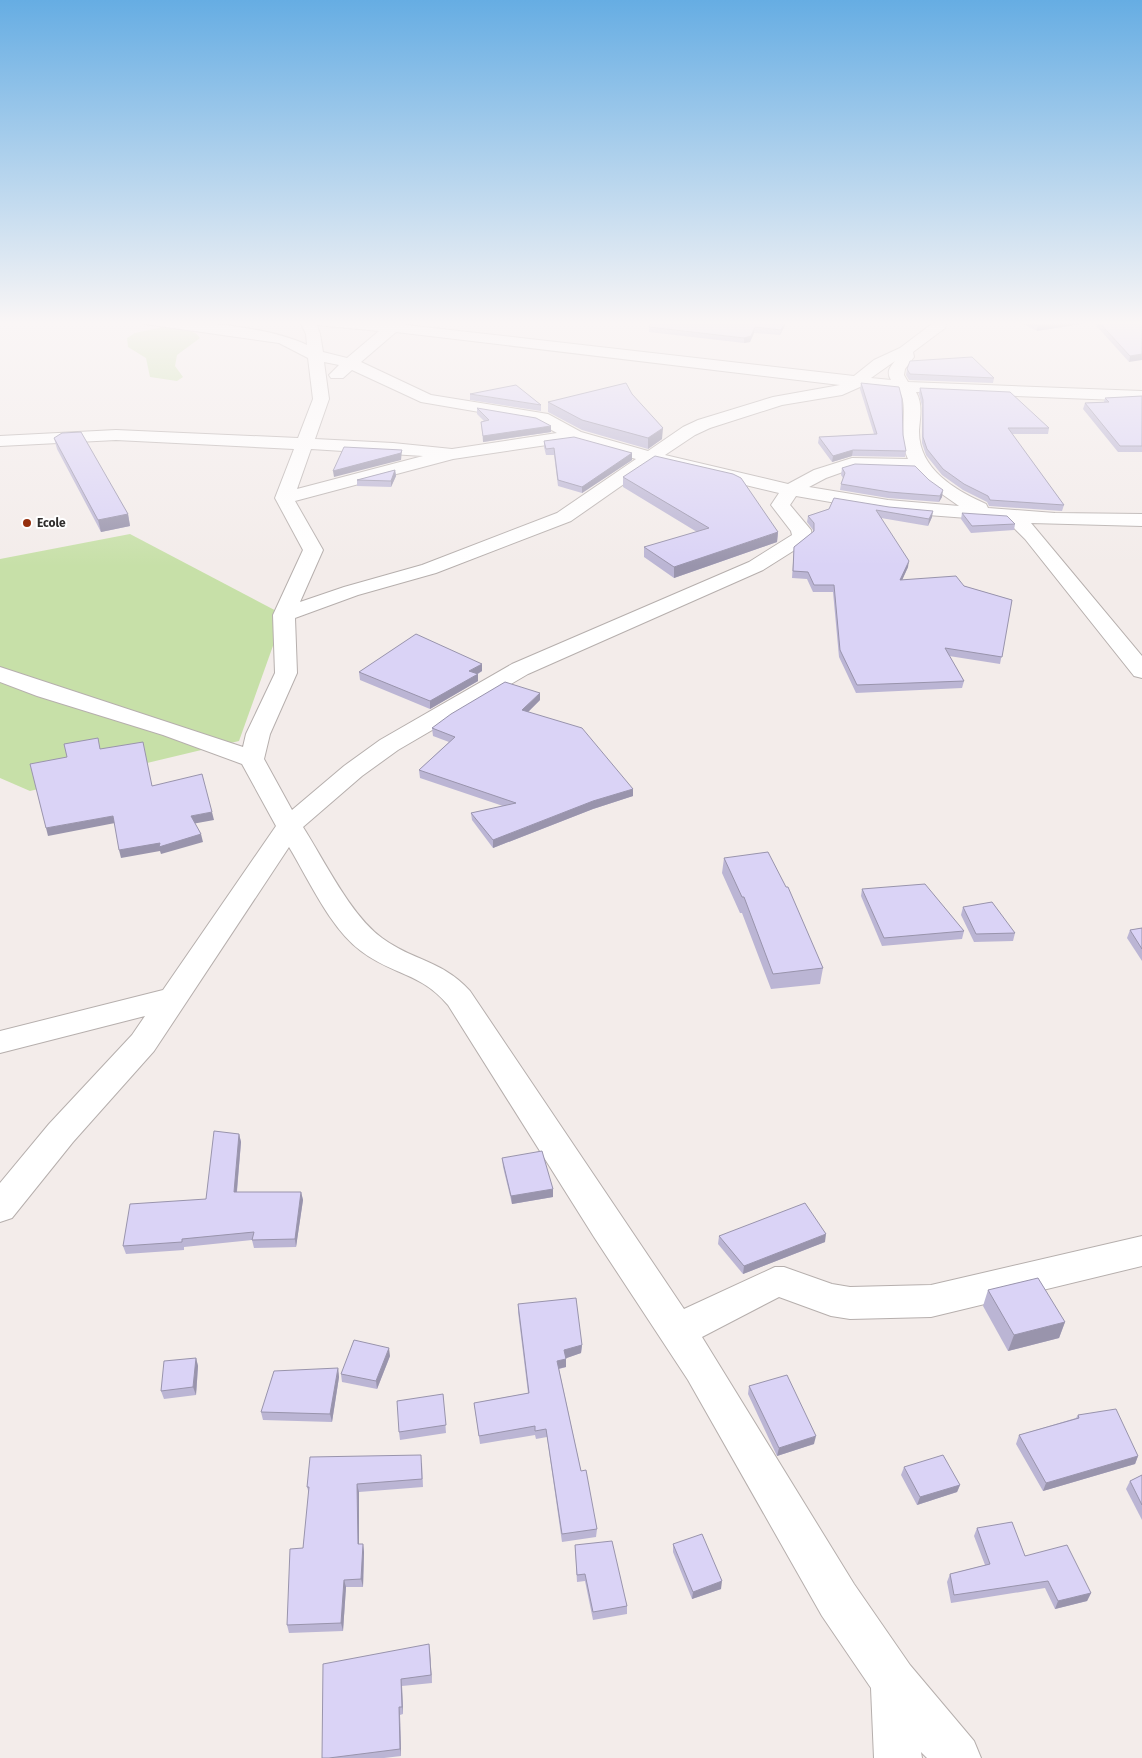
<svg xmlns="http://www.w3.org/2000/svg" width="1142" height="1758" font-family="'Fira Sans',sans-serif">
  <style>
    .green { fill: #c7e0a8 }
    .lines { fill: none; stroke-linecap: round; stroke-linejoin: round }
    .street-casing { stroke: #b6afad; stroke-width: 2 }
    .street { fill: #fff; fill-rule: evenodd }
    .wall { fill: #bbb5d4 }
    .shaded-wall { fill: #9994ac }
    .building { fill: #dad3f6; stroke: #9994ac }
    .poi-dot { fill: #962f0d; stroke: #fff; stroke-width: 2 }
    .labels { text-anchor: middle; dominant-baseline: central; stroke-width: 4; stroke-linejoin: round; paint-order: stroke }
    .far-poi-label { font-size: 12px; font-weight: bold; fill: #2f2d2c; stroke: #fff; text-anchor: start }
  </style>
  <rect width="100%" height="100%" fill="#f3ecea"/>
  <g class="green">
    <path d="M163,327C175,327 193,327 200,338L177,355L175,366L183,377L177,381L150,377L146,358L128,347L127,338L135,333Z"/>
    <path d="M130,534L284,615L239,741L30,791L0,778V559Z"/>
  </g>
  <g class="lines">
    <g class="street-casing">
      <path id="street" d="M138,320C184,320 266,325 307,345L306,334L299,320H357L390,323L395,320H405L406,325L854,376L874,360L900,348L933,323V320H947L945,328L913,352L914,357L905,369L904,375L908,382L1142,391V401L916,392C923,404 920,417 919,430C918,469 955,490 986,504L988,508L1055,513L1142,514V526L1031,523L1142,656V678L1134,676L1025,539L1007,521L888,512L796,496L790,505L811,530L812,537L809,541L763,570L528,674L398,750L362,776L303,827C324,860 351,916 382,938C413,961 442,960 470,991L684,1309L775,1267H784L832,1284L850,1287L931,1285L1142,1236V1266L931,1317L850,1319L831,1316L779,1297L702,1337L854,1584L910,1665L974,1741L981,1758H927L921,1752L922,1758H874L871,1688L822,1616L688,1380L594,1237L448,1005C420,972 392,975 361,951C330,928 309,880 289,847L154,1051L73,1142L12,1218L0,1222V1183L49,1124L132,1035L145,1016L0,1053V1031L163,990L276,826L242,764L163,735L37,696L0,682V667L243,747L246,734L275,673L273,615L303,550L275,498L294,449L116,440L0,446V436L116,430L298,438L313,399L308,358L279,343L145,324ZM317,325L379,331L347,358L323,352L320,334ZM396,332L840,385L773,397L698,420L683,427L648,451L581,432L548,414L431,395L361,362ZM895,361C890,367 886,372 891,380L871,378ZM324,362L339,365L329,375L331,378H343L352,370L421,402L537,422L557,433L452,449L393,443L315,439L329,399ZM860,387L899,391C910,405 897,436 908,459L852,458L814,470L788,484L665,455L695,435L710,428L782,405L842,395ZM574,441L636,459L557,513L422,565L344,587L300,602L323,550L295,501L453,459ZM311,449L423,456L297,489ZM654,463L779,493L771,505L791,531L792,535L749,562L512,664L380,740L344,766L292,810L264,759L270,734L297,673L295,618L358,595L436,573L571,521ZM854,468L915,470L929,485L959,506L888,500L809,487L826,478Z"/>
    </g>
    <use href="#street" class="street"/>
  </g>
  <g class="wall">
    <path d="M788,320L780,335L754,333L750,342L744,343L649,332V327Z"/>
    <path d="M1015,320H1142L1129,362L1093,322L1037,331Z"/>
    <path d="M907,369L994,378L993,383L909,380L906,375Z"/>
    <path d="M861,383L906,451L905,457L852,456L832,462L818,443L819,437L874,434L860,389Z"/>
    <path d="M920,388L1049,428L1048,434H1012L1064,505L1062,511L989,506L987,502L963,490L942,475L926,455L922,443V406L919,394Z"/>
    <path d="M470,394L541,405V411L470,400Z"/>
    <path d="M1142,396V452H1118L1083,409L1085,403L1104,402L1105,398Z"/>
    <path d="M548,402L662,439L648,449L582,430L548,412Z"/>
    <path d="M477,408L551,432L483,442L481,422L484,421L477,414Z"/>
    <path d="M54,438L128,514L130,526L101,532L57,449Z"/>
    <path d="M544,441L632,453V460L582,493L558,486L554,455H546L544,447Z"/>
    <path d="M842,468L942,497L939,502L888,498L840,490L841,484L843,478L841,475Z"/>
    <path d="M395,470L396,476L391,487L357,486V480Z"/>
    <path d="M623,477L778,532L777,542L674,578L644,557V547L697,532L623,487Z"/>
    <path d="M834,498L932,517L928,526L881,518L908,567L902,580L964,586L1012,600L1000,664L949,656L964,681L962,688L856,693L839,657L833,592H813L807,579L792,578L794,547L813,532V530L807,522L808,516L829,509Z"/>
    <path d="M962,513L1015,524L1014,530L971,533L961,519Z"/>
    <path d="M482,671L478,674V681L430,709L360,680L359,672Z"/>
    <path d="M540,700L528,712L633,796L593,809L493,848L472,820L471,813L503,806L420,778L419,770L449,742L433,736L432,728Z"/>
    <path d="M724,858L823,968L820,984L771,989L742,913H740L722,873Z"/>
    <path d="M862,889L964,931L962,939L882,946L861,896Z"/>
    <path d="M963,907L1015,933L1013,941L974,942L961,915Z"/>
    <path d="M1142,928V961L1127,938L1130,930Z"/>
    <path d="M239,1134L241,1142L237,1192H301L303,1200L296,1247L254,1248L252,1240L184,1247V1250L126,1254L123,1246L206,1199Z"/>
    <path d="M502,1158L553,1189V1197L512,1204L503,1167Z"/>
    <path d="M719,1236L825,1242L743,1274L718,1244Z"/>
    <path d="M988,1290L1065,1322L1059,1338L1008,1351L983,1306Z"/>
    <path d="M518,1304L582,1345L581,1353L566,1358V1367L559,1369L581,1471L597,1529L596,1537L562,1542L547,1437L536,1439L535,1435L480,1444L474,1403L528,1393L518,1312Z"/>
    <path d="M390,1356L377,1389L342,1382L341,1374Z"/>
    <path d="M196,1358L198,1366L196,1395L164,1399L161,1391Z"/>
    <path d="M338,1368L339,1377L332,1422L263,1420L261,1412Z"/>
    <path d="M749,1386L814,1444L777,1456L748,1394Z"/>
    <path d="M443,1394L446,1433L400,1440L399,1432Z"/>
    <path d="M1078,1415L1138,1456L1135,1464L1043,1491L1016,1444L1019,1435L1076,1418Z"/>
    <path d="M422,1463L423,1487L359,1492V1544H363L364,1552L363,1587H346L343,1631L289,1633L287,1625L303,1548L309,1494L307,1487Z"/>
    <path d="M904,1467L960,1485L957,1492L917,1505L901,1475Z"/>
    <path d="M1142,1475V1520L1126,1489L1130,1481Z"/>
    <path d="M977,1528L1091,1593L1087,1601L1055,1609L1045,1588L951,1603L947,1582L950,1574L985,1565L974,1536Z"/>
    <path d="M673,1544L721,1589L692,1599L673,1552Z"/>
    <path d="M575,1545L627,1606V1614L593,1620L585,1581L577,1582Z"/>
    <path d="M429,1644L432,1683L402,1686L403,1714L400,1715L401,1756L384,1758H322Z"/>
  </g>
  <g class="shaded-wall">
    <path d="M786,320H788L780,335L781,330Z"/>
    <path d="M1072,320H1093V322L1037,331L1038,326Z"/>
    <path d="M755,327L754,333L750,342L744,343V338Z"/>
    <path d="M1142,354V360L1129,362L1130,356Z"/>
    <path d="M551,426V432L483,442V436Z"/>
    <path d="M663,428L662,439L648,449V438Z"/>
    <path d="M402,450L401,460L334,477L333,471Z"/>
    <path d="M853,450L852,456L832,462L833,456Z"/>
    <path d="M632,453V460L582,493V487Z"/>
    <path d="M395,470L396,476L391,487V481Z"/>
    <path d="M943,490L942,497L939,502L940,496Z"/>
    <path d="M933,511L932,517L928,526L929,519Z"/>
    <path d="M128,514L130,526L101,532L98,520Z"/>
    <path d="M778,532L777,542L674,578V567Z"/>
    <path d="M909,561L908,567L899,587L900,580Z"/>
    <path d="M482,664V671L470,678L469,671Z"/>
    <path d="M478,674V681L430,709V701Z"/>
    <path d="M540,693V700L522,718V710Z"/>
    <path d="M633,789V796L593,809L493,848V840L593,801Z"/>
    <path d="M212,812L214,820L192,824L191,816Z"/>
    <path d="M113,816L115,823L48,836L46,828Z"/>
    <path d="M201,834L203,842L161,854L160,851L121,858L119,850Z"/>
    <path d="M239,1134L241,1142L236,1200L234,1192Z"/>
    <path d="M553,1189V1197L512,1204L511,1196Z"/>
    <path d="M301,1192L303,1200L296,1247L295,1239Z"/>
    <path d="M826,1234L825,1242L743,1274L744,1266Z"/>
    <path d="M1065,1322L1059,1338L1008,1351L1014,1335Z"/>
    <path d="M582,1345L581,1353L564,1359V1350Z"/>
    <path d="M389,1348L390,1356L377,1389L376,1381Z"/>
    <path d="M196,1358L198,1366L196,1395L193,1387Z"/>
    <path d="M566,1359V1367L557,1369V1361Z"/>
    <path d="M338,1368L339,1377L332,1422L330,1414Z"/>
    <path d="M816,1436L814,1444L777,1456L779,1448Z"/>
    <path d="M1138,1456L1135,1464L1043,1491L1046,1483Z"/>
    <path d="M357,1484L359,1492V1552L358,1544Z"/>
    <path d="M960,1485L957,1492L917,1505L920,1497Z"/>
    <path d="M363,1544L364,1552L363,1587L361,1579Z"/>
    <path d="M344,1580L346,1587L343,1631L341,1623Z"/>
    <path d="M722,1581L721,1589L692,1599L693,1592Z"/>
    <path d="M1091,1593L1087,1601L1055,1609L1058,1601Z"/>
    <path d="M429,1644L430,1651L432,1683L431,1675Z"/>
    <path d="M401,1679L402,1686L403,1714L402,1707Z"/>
    <path d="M399,1707L400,1715L401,1756L400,1749Z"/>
  </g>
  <g class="building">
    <path d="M652,320H786L781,330L755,327L751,336L744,338L649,327Z"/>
    <path d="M1027,320H1072L1038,326Z"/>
    <path d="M1097,320H1142V354L1130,356Z"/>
    <path d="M972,357L994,378L910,374L907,369L910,361Z"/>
    <path d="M626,383L632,394L663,428L648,438L582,420L548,402Z"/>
    <path d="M861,383L899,387L902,399L903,435L906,451L853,450L833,456L819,437L877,434Z"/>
    <path d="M516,385L541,405L470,394Z"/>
    <path d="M920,388L1010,392L1049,428H1008L1064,505L990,500L988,496L964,484L943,469L927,449L923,437V400Z"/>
    <path d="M1142,396V446H1120L1085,403L1109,402L1105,398Z"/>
    <path d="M477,408L536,418L551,426L483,436L481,422L489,420Z"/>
    <path d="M81,432L128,514L98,520L54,438L62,433Z"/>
    <path d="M574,437L632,453L582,487L558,480L554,448L546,449L544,441Z"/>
    <path d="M344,447L402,450L401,453L333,471Z"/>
    <path d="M655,456L733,474L741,478L778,532L674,567L644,547L709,528L623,477Z"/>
    <path d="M855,464L915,466L929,480L943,490L940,496L889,492L841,484L845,473L842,468Z"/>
    <path d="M395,470L391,481L357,480Z"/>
    <path d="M834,498L889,507L933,511L929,519L876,510L909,561L900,580L956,576L964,586L1012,600L1002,657L945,648L964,681L857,685L840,650L834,585H814L808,572L793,571L794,547L814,531V523L808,516L829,509Z"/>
    <path d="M962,513L1007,516L1015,524L972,526Z"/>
    <path d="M416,634L482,664L469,671L478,674L430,701L359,672Z"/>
    <path d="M505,682L540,693L522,710L582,728L633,789L593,801L493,840L471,813L516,803L419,770L455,737L432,728L451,714Z"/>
    <path d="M98,738L100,749L143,742L152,786L202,774L212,812L191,816L201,834L159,847L160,843L119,850L113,816L46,828L30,764L67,757L64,744Z"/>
    <path d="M768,852L786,887H788L823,968L773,974L744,897H742L724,858Z"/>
    <path d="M925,884L964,931L884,938L862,889Z"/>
    <path d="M992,902L1015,933L976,934L963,907Z"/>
    <path d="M1142,928V949L1130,930Z"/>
    <path d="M214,1131L239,1134L234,1192H301L295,1239L252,1240L254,1232L182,1239V1242L123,1246L130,1204L206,1199Z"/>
    <path d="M542,1151L553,1189L511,1196L502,1158Z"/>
    <path d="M805,1203L826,1234L744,1266L719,1236Z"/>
    <path d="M1038,1278L1065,1322L1014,1335L988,1290Z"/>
    <path d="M576,1298L582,1345L564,1350L566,1359L557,1361L581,1471L586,1470L597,1529L562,1534L546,1429L535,1431V1426L479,1436L474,1403L529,1393L518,1304Z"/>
    <path d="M354,1340L389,1348L376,1381L341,1374Z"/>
    <path d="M196,1358L193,1387L161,1391L164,1361Z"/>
    <path d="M338,1368L330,1414L261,1412L274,1371Z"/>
    <path d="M787,1375L816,1436L779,1448L749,1386Z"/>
    <path d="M443,1394L446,1425L399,1432L397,1401Z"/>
    <path d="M1116,1409L1138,1456L1046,1483L1019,1435L1079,1418L1078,1415Z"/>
    <path d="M421,1455L422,1479L357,1484L358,1544H363L361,1579L344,1580L341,1623L287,1625L290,1549L303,1548L309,1487H307L310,1457Z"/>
    <path d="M943,1455L960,1485L920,1497L904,1467Z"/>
    <path d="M1142,1475V1505L1130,1481Z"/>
    <path d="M1012,1522L1025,1556L1067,1545L1091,1593L1058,1601L1048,1581L954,1595L950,1574L990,1564L977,1528Z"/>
    <path d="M702,1534L722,1581L693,1592L673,1544Z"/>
    <path d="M612,1541L627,1606L593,1612L585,1574L577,1575L575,1545Z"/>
    <path d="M429,1644L431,1675L401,1679L402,1707H399L400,1749L329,1758H322L323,1664Z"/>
  </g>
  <linearGradient id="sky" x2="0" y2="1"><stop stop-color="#66ade3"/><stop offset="0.57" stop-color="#faf6f6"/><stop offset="1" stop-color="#faf6f6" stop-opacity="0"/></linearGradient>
  <rect width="1142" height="566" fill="url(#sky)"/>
  <circle class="poi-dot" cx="27" cy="523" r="5"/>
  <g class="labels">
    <g class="far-poi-label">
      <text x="37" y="523">Ecole</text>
    </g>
  </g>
</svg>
